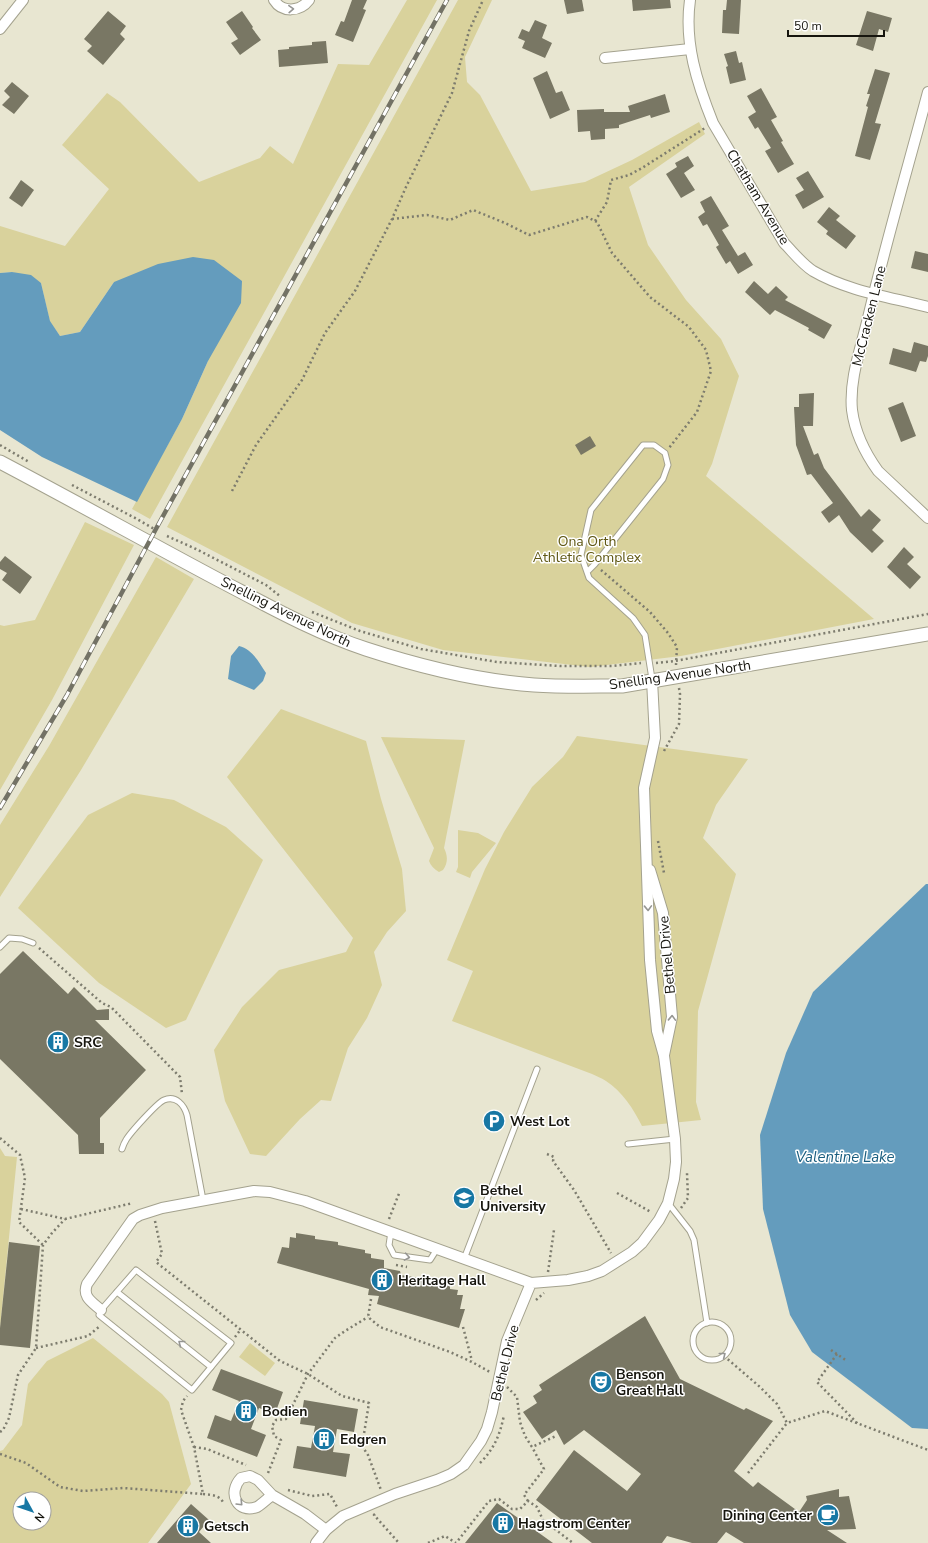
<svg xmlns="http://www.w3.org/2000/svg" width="928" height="1543" font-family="'Nunito Sans',sans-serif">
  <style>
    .green { fill: #d9d29c; fill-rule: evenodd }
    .water { fill: #649cbd }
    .building { fill: #797764 }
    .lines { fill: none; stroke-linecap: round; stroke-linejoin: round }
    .service-casing { stroke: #a4a28e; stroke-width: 7 }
    .minor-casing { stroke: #a4a28e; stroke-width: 12 }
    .tertiary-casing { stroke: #a4a28e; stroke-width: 15 }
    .path { stroke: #7d7c6e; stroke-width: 2.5; stroke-dasharray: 2 3; stroke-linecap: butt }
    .service { stroke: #fff; stroke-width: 5 }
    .minor { stroke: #fff; stroke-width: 10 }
    .tertiary { stroke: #fff; stroke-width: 13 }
    .rail-casing { stroke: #737265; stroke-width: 4.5 }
    .rail { stroke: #fff; stroke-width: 3; stroke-dasharray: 9; stroke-linecap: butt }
    .oneway { stroke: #969693 }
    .labels { text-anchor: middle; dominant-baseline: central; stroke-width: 3; stroke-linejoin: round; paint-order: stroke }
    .street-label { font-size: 14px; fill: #16150e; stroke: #fff }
    .park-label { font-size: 14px; fill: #5f5713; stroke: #fff }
    .poi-label { font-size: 14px; font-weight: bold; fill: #16150e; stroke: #fff; text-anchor: start }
    .water-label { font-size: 15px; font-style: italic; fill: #195d7f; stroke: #fff }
  </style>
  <rect width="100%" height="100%" fill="#e8e6d1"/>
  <g class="green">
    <path d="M407,0H437L150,519L132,509L182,419L208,361L114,282L80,332L60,336L50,322L41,283L12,272L0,273V226L65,246L109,189L62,145L107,93L120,102L199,182L260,158L270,146L293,164L338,64L369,65Z"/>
    <path d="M458,0H492L465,57L467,82L480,95L531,191L585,182L632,160L699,122L705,134L629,187L648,245L686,300L721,339L739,376L712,464L706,476L874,619L681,656L590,667L443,650L352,623L167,527Z"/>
    <path d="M85,522L134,545L52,700L0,790V625L4,626L35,620Z"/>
    <path d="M156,557L194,579L81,770L0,897V825L49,746Z"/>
    <path d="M281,709L366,741L381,799L402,869L406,911L387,932L374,952L382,985L367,1018L348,1048L331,1101L321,1100L300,1119L266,1156L250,1154L225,1101L214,1050L242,1007L279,970L346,952L353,938L227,777Z"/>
    <path d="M577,736L748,759L716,805L703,838L736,874L698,1011L696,1102L701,1120L642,1126C634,1110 622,1091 606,1081C602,1078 596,1076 592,1074L452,1021L473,971L447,960L485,869L504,832L532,787L563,757Z"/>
    <path d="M381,737L465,740L444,848C448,856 448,863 443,870L439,872C434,869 431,866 429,861L434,848Z"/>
    <path d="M132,793L174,800L226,827L263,860L186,1020L166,1028L99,983L18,908L88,815Z"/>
    <path d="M458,830L478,833L496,843L472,872L470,878L456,872L458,867Z"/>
    <path d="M0,1148L5,1156L17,1157L0,1328Z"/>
    <path d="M93,1338L162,1394L169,1402L191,1484L148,1543H0V1451L3,1450L22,1425L28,1384L47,1361ZM20,1499H44V1523H20Z"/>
    <path d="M250,1343L275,1363L265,1376L239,1357Z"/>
  </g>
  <g class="water">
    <path d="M193,257L214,260L242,281L241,303L208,361L182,419L137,502L42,457L0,430V273L12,272L31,275L41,283L50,321L60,336L80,332L114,282L158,264Z"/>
    <path d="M239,646C252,649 259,662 266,673L263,681L254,690L228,679L231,656Z"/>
    <path d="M926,884H928V1429L912,1428L812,1352L790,1315L763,1209L760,1135L786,1053L813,992Z"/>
  </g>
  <g class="building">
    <path d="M352,0H367L363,9L366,10L353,42L335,35L341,21L344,22Z"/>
    <path d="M564,0H582L584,11L567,14Z"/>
    <path d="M632,0H670L671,8L633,11Z"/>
    <path d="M727,0H741L739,34L722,33L723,10H726Z"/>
    <path d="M108,11L126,26L120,34L125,39L103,65L87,51L92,46L84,39Z"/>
    <path d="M242,11L253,27L252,28L261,40L240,55L231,43L238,39L226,22Z"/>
    <path d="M867,11L892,18L888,32L879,29L873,51L856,45Z"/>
    <path d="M535,20L547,25L542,38L552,43L545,58L522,48L525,41L518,38L522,29L529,32Z"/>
    <path d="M326,41L328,63L279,67L278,50L289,49V47L312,45V42Z"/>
    <path d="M736,51L739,63L742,62L746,80L730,84L726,67L728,66L724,54Z"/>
    <path d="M875,69L890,73L875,123L881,124L870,160L855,156L868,107L866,106L870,94H867Z"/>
    <path d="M547,71L556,93L562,91L570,110L550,119L533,78Z"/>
    <path d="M12,82L29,96L14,114L2,105L10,97L4,91Z"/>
    <path d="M761,88L777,117L771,120L783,141L781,142L794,164L778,173L765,151L771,148L758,127L755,129L748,117L756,112L747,96Z"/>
    <path d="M665,94L670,112L651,118L650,115L619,125V128L605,129V139L591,140L590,131L578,132L577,110L604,109V112H630L628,106Z"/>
    <path d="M688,156L694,166L684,173L695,190L681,198L666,174L677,167L675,163Z"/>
    <path d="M808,171L824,197L803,209L795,195L804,190L796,178Z"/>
    <path d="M21,180L34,190L22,207L9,198Z"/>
    <path d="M711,196L729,226L722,230L738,256L745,252L753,265L738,274L730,261L726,264L716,247L719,245L707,224L703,226L698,217L705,212L700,202Z"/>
    <path d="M829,207L840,216L836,220L856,236L846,249L826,234L828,231L817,222Z"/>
    <path d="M915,251L928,254V272L911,268Z"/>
    <path d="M754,281L768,294L776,286L788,297L785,300L832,325L824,339L808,330L809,328L775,310L770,315L745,292Z"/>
    <path d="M914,342L928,346V356L926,362L920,361L916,372L889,364L893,348L911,353Z"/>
    <path d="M814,393L813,426H803L814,455L818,453L824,468L861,517L869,509L881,520L872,530L884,541L872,553L850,532L839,515L829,523L821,512L833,503L811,474L807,475L796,445L794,407H799V394Z"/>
    <path d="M903,402L916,436L901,442L888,408Z"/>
    <path d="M590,436L596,446L581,455L575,445Z"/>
    <path d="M904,547L914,557L907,564L921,577L910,589L887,567Z"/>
    <path d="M5,556L32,577L20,594L2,580L7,573L0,569V562Z"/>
    <path d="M23,951L68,994L74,987L97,1010L109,1009V1020H95L146,1070L100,1118V1143H104V1154H79L78,1135L0,1059V974Z"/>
    <path d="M296,1233L315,1236V1239L338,1242V1245L365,1250V1253L371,1254V1258L384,1260V1268L400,1271L401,1275L426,1279V1282L450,1286V1289L458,1290L457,1295H463L460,1309H465L459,1328L377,1304L379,1296L368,1295L369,1289L277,1263L282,1247L289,1248L290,1237L296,1238Z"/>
    <path d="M9,1242L40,1246L30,1348L0,1345V1328Z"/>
    <path d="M645,1316L680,1379L744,1410L746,1408L773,1421L734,1471L753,1487L758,1482L799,1512L807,1500L806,1496L839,1489V1497L849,1496L856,1529L827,1530L847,1543H744L726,1532L717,1543H692L667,1536L662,1543H592L536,1500L574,1450L627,1491L641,1474L584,1430L564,1445L556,1430L542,1439L523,1412L537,1403L533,1396L542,1390L539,1385Z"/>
    <path d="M221,1369L283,1392L275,1414L259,1408L251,1429L266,1435L257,1457L207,1438L215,1415L231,1421L239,1401L212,1390Z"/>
    <path d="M304,1400L358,1409L354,1432L337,1429L333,1452L350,1454L346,1477L293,1468L297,1446L311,1448L315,1426L300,1424Z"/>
    <path d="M497,1503L553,1543H465Z"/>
    <path d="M191,1504L209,1520L199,1532L211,1543H157Z"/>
  </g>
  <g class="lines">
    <g class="service-casing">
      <g id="service">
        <path d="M587,572L595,564L663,479L668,465L665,453L654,445H643L591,510L581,555L589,578L633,618L645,635L652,679"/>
        <path d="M0,947L9,938L22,939L33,943"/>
        <path d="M628,1144L675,1139"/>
        <path d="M122,1149C123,1146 124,1143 126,1140C130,1133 157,1103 164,1100C176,1095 184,1105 187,1115L203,1200"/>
        <path d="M668,1203L690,1231L694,1240L707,1323"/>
        <path d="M391,1232L389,1245L394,1255L430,1260L437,1249"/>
        <path d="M464,1259L537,1069"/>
        <path d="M136,1270L231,1343L192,1390L99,1315L101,1310Z"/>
        <path d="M117,1292L211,1367"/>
        <circle cx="712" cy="1341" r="19"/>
      </g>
    </g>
    <g class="minor-casing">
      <g id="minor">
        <path d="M274,0C282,13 300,12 309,0"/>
        <path d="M690,0C684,43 697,83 713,123L784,243C793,252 802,264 813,271C847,291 890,297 928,307"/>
        <path d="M0,29L23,0"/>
        <path d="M605,58L690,49"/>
        <path d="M928,92C908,167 886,242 868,318C861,348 849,379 852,410C855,433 865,453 878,471L928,518"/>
        <path d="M650,870L663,913L672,1017L664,1055"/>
        <path d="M101,1310C92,1302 82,1297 87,1284L133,1219L140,1215L162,1208L254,1191L270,1192L305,1201L531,1283"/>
        <path d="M272,1495C267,1499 262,1504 257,1507C237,1514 227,1493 241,1478L250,1476L258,1480L272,1495L305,1514L326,1530"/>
        <path d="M316,1543L326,1530L343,1516L395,1494L437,1480L451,1474L464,1465L481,1441L487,1429L492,1412L507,1341L531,1283L568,1280L588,1276L602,1271L632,1252L642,1243L659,1220L668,1203L674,1179L676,1162L675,1139L664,1056L657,1031L650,960L644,788L655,738L652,680"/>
      </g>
    </g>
    <g class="tertiary-casing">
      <path id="tertiary" d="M0,462C72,500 144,540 217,579C265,604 314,632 366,649C418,666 480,681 534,685C563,687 593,686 622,686L928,634"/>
    </g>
    <g class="path">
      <path d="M392,219L427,215L450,220L473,210L505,223L529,235L587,217L597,222L612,253L650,297L689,327L706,350L711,371L697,412L669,448"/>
      <path d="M595,221L607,202L611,180L629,175L642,168L705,128"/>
      <path d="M0,445L29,462"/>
      <path d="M72,485L137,519L156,530"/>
      <path d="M232,491L256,445L302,380L325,333L355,291L392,219L406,187L452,93L469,31L483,0"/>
      <path d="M167,536L196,549L266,585L281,597"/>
      <path d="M601,570L650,612L668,633L677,647L676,665"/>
      <path d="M312,612L360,631L421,649L497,662L560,666H612L641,663"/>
      <path d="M656,663L675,661L928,614"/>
      <path d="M664,751L679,724L680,694L679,688"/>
      <path d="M658,841L664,873"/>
      <path d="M39,948L102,1003L111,1007L180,1077L182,1094"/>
      <path d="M0,1138L20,1155L25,1178L19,1222L43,1245"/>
      <path d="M547,1154L554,1157L553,1161L574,1190L611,1253"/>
      <path d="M617,1193L651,1212"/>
      <path d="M681,1208L688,1198L687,1173"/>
      <path d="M21,1209L65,1219L133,1203"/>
      <path d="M389,1219L400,1191"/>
      <path d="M155,1221L162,1254L156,1262L280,1361L308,1374L342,1396L369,1403L362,1446L368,1455L381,1490"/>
      <path d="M396,1265L407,1267"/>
      <path d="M548,1272L554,1230"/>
      <path d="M371,1299L368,1317L380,1327L450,1352L472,1362L490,1372"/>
      <path d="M536,1300L544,1293"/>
      <path d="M463,1327L472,1361"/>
      <path d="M235,1337L241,1329"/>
      <path d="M36,1348L88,1336L100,1326"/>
      <path d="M831,1350L847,1361"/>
      <path d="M837,1354L817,1382L858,1424"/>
      <path d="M724,1356L760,1387L777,1404L787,1423L825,1411L928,1450"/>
      <path d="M507,1387L517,1397L520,1422L525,1436L532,1447L556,1436"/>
      <path d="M0,1432L3,1430L9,1418L18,1375L36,1348L43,1245L52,1233L65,1219"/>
      <path d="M194,1447L207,1449L246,1465"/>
      <path d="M0,1454L26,1463L60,1487L83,1491L123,1488L203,1494L194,1447L181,1410L183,1401L187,1396"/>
      <path d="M480,1463C494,1449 500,1435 504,1415"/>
      <path d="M268,1473L281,1440L274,1436L272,1426L276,1420L286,1419L308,1374L335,1338L345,1331L368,1317"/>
      <path d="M748,1473L787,1423"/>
      <path d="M288,1490L312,1496L330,1494L337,1507"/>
      <path d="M203,1494C212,1495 220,1495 224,1504"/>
      <path d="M528,1501L524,1495L544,1469L532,1447"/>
      <path d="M375,1514L374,1515L399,1543"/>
      <path d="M428,1543L445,1536L456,1543L489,1501L499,1499L512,1509H520L528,1501L537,1507L543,1520L573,1543"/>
    </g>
    <use href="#service" class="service"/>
    <use href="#minor" class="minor"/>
    <use href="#tertiary" class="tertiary"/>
    <g class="rail-casing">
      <path id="rail" d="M0,808L67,695L157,527L447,0"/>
    </g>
    <use href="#rail" class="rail"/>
  </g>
  <defs><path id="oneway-chevron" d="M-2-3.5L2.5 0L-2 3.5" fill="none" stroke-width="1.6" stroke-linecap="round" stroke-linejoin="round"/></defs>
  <g class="oneway">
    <use href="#oneway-chevron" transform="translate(291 9) rotate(-2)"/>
    <use href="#oneway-chevron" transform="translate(648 908) rotate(88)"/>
    <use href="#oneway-chevron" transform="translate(672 1018) rotate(-88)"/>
    <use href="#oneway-chevron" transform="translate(407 1257) rotate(10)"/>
    <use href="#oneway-chevron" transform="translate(181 1343) rotate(-142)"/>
    <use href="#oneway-chevron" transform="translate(723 1355) rotate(-38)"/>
    <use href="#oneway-chevron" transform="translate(240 1503) rotate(46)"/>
  </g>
  <defs>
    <g id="building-disc" transform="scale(1.15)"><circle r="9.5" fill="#1777a4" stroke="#fff"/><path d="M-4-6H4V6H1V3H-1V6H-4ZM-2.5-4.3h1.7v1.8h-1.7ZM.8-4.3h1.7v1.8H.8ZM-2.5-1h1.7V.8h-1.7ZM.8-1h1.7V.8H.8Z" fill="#fff"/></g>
    <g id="parking-disc" transform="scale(1.15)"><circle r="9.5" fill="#1777a4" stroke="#fff"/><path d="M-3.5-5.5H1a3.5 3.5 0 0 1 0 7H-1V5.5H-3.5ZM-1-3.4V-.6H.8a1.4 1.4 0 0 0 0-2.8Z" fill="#fff"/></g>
    <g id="university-disc" transform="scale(1.15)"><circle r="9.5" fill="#1777a4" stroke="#fff"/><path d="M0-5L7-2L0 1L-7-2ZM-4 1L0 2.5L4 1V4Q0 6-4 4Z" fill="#fff"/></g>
    <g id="theatre-disc" transform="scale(1.15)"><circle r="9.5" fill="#1777a4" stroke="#fff"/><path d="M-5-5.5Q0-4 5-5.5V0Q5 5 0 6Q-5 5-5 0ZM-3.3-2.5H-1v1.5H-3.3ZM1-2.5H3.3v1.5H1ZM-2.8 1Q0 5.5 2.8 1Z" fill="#fff"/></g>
    <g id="cafe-disc" transform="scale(1.15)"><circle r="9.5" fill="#1777a4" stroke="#fff"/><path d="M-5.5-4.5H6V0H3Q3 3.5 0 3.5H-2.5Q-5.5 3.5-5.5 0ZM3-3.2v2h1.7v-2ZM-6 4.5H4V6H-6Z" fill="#fff"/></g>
  </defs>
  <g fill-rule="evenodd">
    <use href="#building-disc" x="58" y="1042"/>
    <use href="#parking-disc" x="494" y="1121"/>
    <use href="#university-disc" x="464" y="1198"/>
    <use href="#building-disc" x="382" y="1280"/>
    <use href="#theatre-disc" x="601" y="1382"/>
    <use href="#building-disc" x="246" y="1411"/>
    <use href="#building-disc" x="324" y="1439"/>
    <use href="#cafe-disc" x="828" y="1515"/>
    <use href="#building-disc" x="503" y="1523"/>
    <use href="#building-disc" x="188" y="1526"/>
  </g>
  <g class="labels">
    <g class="street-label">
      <text transform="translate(758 197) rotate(59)">Chatham Avenue</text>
      <text transform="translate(869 316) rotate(-76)">McCracken Lane</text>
      <text transform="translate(286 612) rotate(26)">Snelling Avenue North</text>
      <text transform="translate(680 675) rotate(-8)">Snelling Avenue North</text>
      <text transform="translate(667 955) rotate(-95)">Bethel Drive</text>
      <text transform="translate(505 1363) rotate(-76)">Bethel Drive</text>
    </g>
    <g class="park-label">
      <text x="587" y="541">Ona Orth<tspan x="587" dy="16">Athletic Complex</tspan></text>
    </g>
    <g class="poi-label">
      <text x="74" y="1042">SRC</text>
      <text x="510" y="1121">West Lot</text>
      <text x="480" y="1190">Bethel<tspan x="480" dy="16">University</tspan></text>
      <text x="398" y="1280">Heritage Hall</text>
      <text x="616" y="1374">Benson<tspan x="616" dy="16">Great Hall</tspan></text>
      <text x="262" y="1411">Bodien</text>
      <text x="340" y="1439">Edgren</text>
      <text x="812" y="1515" text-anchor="end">Dining Center</text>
      <text x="518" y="1523">Hagstrom Center</text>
      <text x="204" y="1526">Getsch</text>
    </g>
    <g class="water-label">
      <text x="845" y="1157">Valentine Lake</text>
    </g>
  </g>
  <g transform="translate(32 1511) rotate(130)"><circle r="19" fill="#ffffff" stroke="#a2a19f"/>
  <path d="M0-3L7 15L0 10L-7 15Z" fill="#1777a4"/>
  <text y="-6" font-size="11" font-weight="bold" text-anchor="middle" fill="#16150e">N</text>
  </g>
  <path d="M788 30v6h96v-6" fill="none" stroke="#16150e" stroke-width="2"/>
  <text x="794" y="30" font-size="12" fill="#16150e" stroke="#ffffff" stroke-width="3" paint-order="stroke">50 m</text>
</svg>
